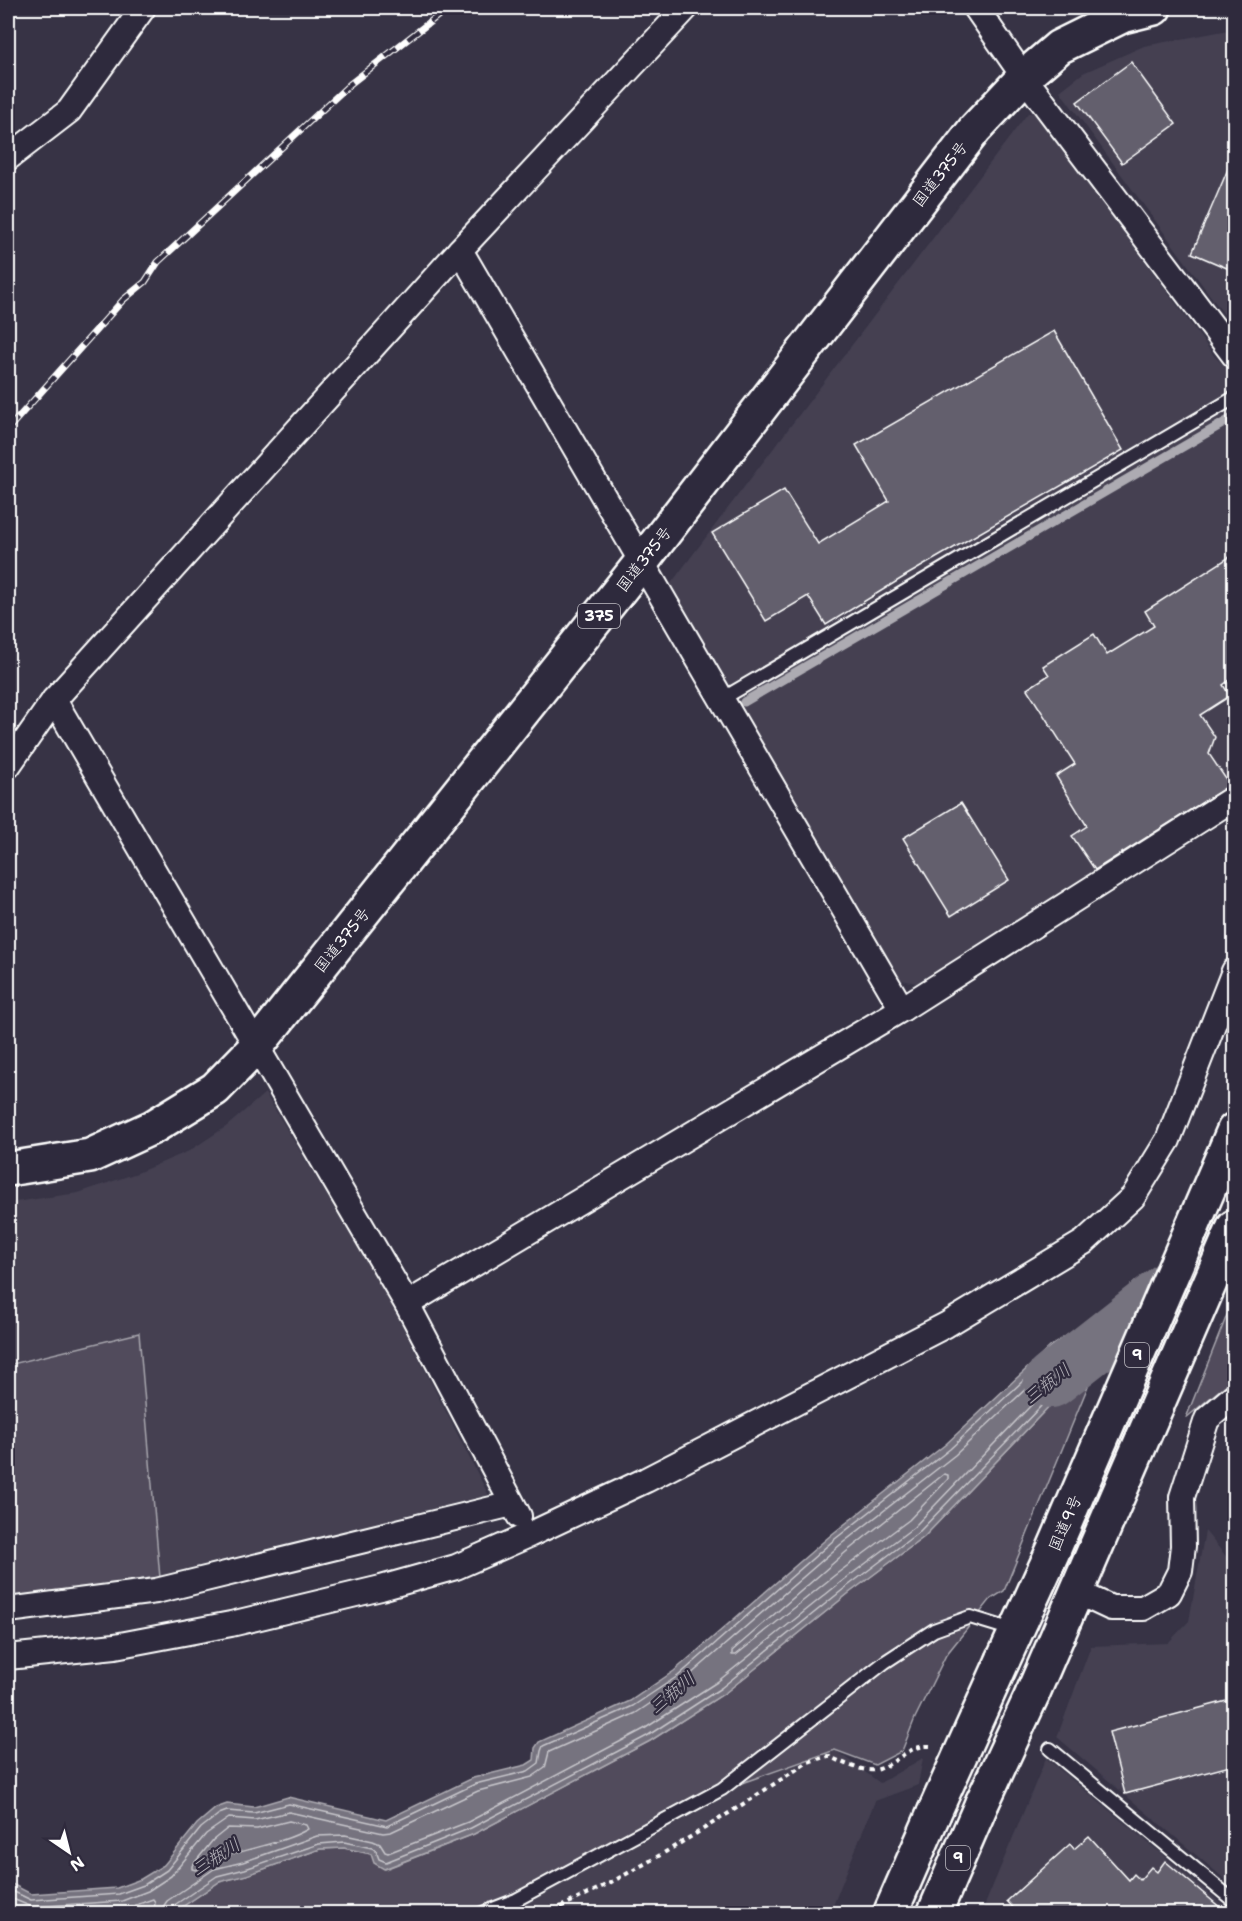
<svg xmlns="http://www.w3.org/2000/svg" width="1242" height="1921" font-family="'Shantell Sans','Klee One',sans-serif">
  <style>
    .built { fill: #444051 }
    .green { fill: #514c5c; stroke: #a8a6ae; stroke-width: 1.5 }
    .water { fill: #76737f; stroke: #adabb2; stroke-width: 1.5 }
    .pier { fill: #373345 }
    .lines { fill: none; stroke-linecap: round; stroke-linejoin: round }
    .shore { stroke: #c8c7cc; stroke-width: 1.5 }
    .stream { stroke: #adabb2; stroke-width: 9 }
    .river { stroke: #76737f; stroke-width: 54 }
    .building { fill: #635f6d; stroke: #fff; stroke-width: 1.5 }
    .lane-casing { stroke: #fff; stroke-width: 16 }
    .street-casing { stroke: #fff; stroke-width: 28 }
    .highway-casing { stroke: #fff; stroke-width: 38 }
    .path { stroke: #fff; stroke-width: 4; stroke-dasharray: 4.5 4.5; stroke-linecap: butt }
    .lane { stroke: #2f2a3d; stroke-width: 12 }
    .street { stroke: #2f2a3d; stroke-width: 24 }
    .highway { stroke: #2f2a3d; stroke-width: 33 }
    .rail-casing { stroke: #fff; stroke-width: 7 }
    .rail { stroke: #2f2a3d; stroke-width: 4.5; stroke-dasharray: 14; stroke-linecap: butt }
    .highway-bridge-casing { stroke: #fff; stroke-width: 38; stroke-linecap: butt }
    .highway-bridge { stroke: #2f2a3d; stroke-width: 33 }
    .labels { text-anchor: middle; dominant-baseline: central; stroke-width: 4.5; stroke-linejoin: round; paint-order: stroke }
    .shield { fill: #2f2a3d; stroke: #c1bfc5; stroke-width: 1.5 }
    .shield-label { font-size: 15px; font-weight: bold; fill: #fff }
    .street-label { font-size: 16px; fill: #fff; stroke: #2f2a3d }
    .water-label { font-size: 18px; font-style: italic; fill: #b4b2b9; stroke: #2f2a3d }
  </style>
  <rect width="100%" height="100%" fill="#373345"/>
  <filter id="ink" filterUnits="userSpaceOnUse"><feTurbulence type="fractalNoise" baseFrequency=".0167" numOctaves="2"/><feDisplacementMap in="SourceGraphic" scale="12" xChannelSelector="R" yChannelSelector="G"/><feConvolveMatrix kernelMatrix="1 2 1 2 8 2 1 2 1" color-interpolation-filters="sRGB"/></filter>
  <g filter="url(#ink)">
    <g class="built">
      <path d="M1234,29V328L1060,91L1083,73L1144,46Z"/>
      <path d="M1028,113H1036L1215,357L1234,375V391L729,688L669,586Z"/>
      <path d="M1234,403V791L916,983L897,979L735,697Z"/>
      <path d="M265,1093L384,1290L488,1494L478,1506L160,1578L139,1333L8,1365V1203L78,1193L137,1173L189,1151L227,1126Z"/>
      <path d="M1205,1531L1234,1566V1887L1057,1737L1091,1646L1168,1643L1189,1621Z"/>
      <path d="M849,1703L835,1750L880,1783L923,1758L918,1785L875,1801L830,1913L497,1914L613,1855L707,1801Z"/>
      <path d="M1046,1758L1233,1913L981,1914Z"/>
    </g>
    <g class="green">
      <path d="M1234,1312V1378L1186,1418L1227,1315Z"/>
      <path d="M139,1333L160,1578L60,1597L8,1601V1365Z"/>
      <path d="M1097,1364L1004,1591L991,1599L946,1655L915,1718L902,1751L875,1765L835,1750L685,1803L508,1898L469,1913L166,1914L176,1911L219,1882L247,1875L320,1849L344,1848L371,1854L385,1869L474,1834L650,1741L725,1693L849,1593L924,1537L1076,1378Z"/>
    </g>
    <path class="water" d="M1125,1296L1097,1364L1076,1378L924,1537L849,1593L725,1693L650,1741L474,1834L384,1869L374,1863L371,1854L344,1848L320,1849L247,1875L219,1882L176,1911L166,1913H8V1882L31,1894L117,1888L141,1879L164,1865L197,1824L216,1808L227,1804L254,1807L288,1797L386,1820L473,1778L526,1765L534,1760L535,1748L539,1742L630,1701L674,1671L831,1535L946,1444L1051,1346Z"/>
    <path class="pier" d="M1126,1294L1128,1298L1100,1366L1095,1369Z"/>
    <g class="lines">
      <g class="shore">
        <path d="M944,1474L948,1475V1479L909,1520L835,1575L736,1655H732V1651L846,1552Z"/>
        <path d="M289,1821L306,1825L308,1829C275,1848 228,1849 196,1870L192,1869V1866L213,1840L228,1828L257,1829Z"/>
        <path d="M8,1889L31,1900L119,1894L144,1885L167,1870L201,1828L219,1814L227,1811L254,1813L289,1804L387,1826L475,1784L528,1771L539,1763L541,1751L543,1746L633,1706L678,1676L835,1539L950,1449L1055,1351L1104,1318L1108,1319L1092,1360L1072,1374L919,1532L845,1588L721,1688L647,1736L471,1828L386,1862L379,1859L376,1851L372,1848L344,1842L319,1844L245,1869L217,1876L173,1906L170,1914"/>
        <path d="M8,1897L32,1907L122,1901L148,1891L171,1876L206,1834L229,1818L255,1820L289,1812L383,1833L391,1832L478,1791L532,1777L545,1768L549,1752L636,1713L682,1682L840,1545L955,1455L1060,1357L1087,1338L1091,1339L1086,1355L1067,1368L914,1527L841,1582L717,1682L644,1729L468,1822L388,1853L385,1852L380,1844L373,1841L345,1835L317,1836L243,1862L214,1869L167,1901L163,1907V1914"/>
        <path d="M76,1914L122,1910L153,1899L155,1902L154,1914"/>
      </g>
      <path class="stream" d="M744,702L1234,417"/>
      <path class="river" d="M1051,1381L1234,1237"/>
    </g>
    <g class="building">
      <path d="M1131,62L1176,124L1122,163L1077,102Z"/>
      <path d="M1234,155V271L1192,253Z"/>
      <path d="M1054,331L1123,450L907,575L826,625L808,596L766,621L712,533L784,490L818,544L889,501L856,445Z"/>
      <path d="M1234,554V677L1223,685L1230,696L1200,715L1215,737L1209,754L1230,785L1095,870L1072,836L1087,826L1056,776L1075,764L1027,689L1049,675L1043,666L1094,634L1107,655L1154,626L1145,611Z"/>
      <path d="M961,803L1009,880L951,916L903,838Z"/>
      <path d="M1234,1699V1765L1125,1794L1109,1732Z"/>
      <path d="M1089,1836L1129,1880L1134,1874L1140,1880L1151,1867L1157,1872L1165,1861L1228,1914H1019L1007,1901L1070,1844L1074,1849Z"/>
    </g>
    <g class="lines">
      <g class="lane-casing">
        <g id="lane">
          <path d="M722,699L1234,398"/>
          <path d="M1050,1749L1234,1901"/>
          <path d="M480,1914L516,1900L722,1789L885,1662L934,1630L970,1617L1016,1631"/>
        </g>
      </g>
      <g class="street-casing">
        <g id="street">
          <path d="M976,8L1024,77L1234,355"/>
          <path d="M8,158L69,111L143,8"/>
          <path d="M460,250L902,1009"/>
          <path d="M54,700L407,1304L902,1009L1234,798"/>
          <path d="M8,766L54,700L460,250L686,8"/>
          <path d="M407,1304L519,1516"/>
          <path d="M1077,1592L1111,1608H1143L1169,1593L1180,1571L1183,1546L1182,1497L1207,1419L1234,1396"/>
          <path d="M8,1610L156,1591L512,1504"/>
          <path d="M8,1657L115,1646L231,1624L381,1588L456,1567L529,1535L646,1480L946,1325L1084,1242L1133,1197L1168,1140L1234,971"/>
        </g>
      </g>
      <g class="highway-casing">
        <g id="highway">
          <path d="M8,1169L90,1156L153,1127L215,1089L256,1047L641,563L975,129L1024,77L1059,47L1122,16L1154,8"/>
          <path d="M1003,1660L1053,1551L1234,1130"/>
          <path d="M1032,1695L1234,1227"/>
          <path d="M890,1914L934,1813"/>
          <path d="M934,1914L982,1803"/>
        </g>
      </g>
      <path class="path" d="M544,1914C638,1874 723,1817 808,1762L828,1756C841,1762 865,1774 879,1769C897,1763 908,1745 930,1746"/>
      <use href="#lane" class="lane"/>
      <use href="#street" class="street"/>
      <use href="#highway" class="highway"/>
      <g class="rail-casing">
        <path id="rail" d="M8,429L123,300L145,282L158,262L350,84L448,8"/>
      </g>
      <use href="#rail" class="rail"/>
      <g class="highway-bridge-casing">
        <g id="highway-bridge">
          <path d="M982,1803L1032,1695"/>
          <path d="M934,1813L1003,1660"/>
        </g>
      </g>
      <use href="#highway-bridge" class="highway-bridge"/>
    </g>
  </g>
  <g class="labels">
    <g class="shield">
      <rect x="578" y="604" width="42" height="24" rx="4.5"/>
      <rect x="1125" y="1343" width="24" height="24" rx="4.5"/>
      <rect x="946" y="1846" width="24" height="24" rx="4.5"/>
    </g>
    <g class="shield-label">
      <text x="599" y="616">375</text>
      <text x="1137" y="1355">9</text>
      <text x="958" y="1858">9</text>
    </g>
    <g class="street-label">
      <text transform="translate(940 174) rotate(-52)">国道375号</text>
      <text transform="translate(644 559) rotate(-52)">国道375号</text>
      <text transform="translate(342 940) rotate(-51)">国道375号</text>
      <text transform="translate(1065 1523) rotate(-67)">国道9号</text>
    </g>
    <g class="water-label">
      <text transform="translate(1047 1384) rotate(-38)">三瓶川</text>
      <text transform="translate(672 1693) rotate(-40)">三瓶川</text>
      <text transform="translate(216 1857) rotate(-33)">三瓶川</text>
    </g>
  </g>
  <rect width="1242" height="1921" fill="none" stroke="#2f2a3d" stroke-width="30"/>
  <rect x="15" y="15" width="1212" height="1891" fill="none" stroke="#fff" stroke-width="2" filter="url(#ink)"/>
  <g transform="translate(69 1852) rotate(145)" stroke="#2f2a3d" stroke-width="4.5" paint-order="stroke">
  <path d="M0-4.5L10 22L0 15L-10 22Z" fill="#ffffff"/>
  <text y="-9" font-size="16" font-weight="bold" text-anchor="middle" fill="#ffffff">N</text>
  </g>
</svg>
